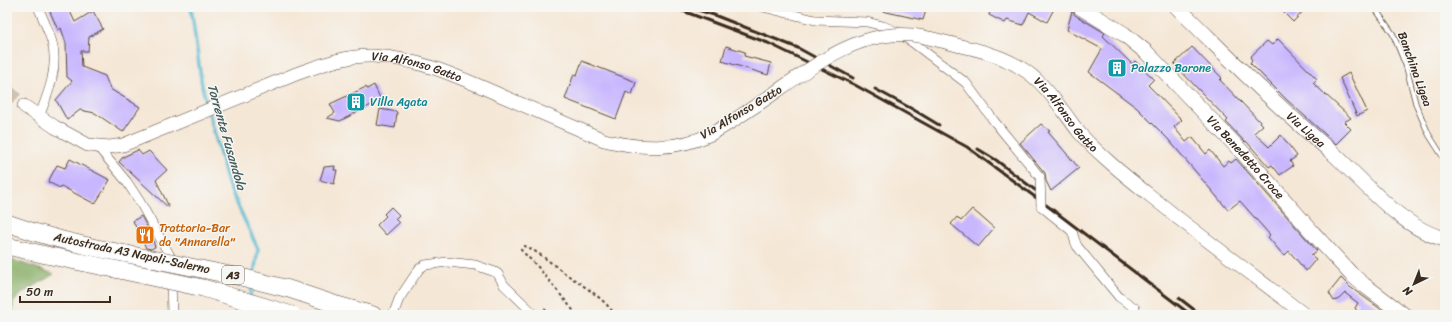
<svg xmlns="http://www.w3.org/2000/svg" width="1452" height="322" font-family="Sriracha,sans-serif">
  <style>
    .forest { fill: #84ab62; stroke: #606a40 }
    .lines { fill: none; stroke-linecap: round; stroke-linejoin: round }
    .stream { stroke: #54b9d2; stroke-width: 3.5 }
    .building { fill: #c8b6fe }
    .secondary-tunnel { stroke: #d0c1b1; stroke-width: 13; stroke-dasharray: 13 6; stroke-linecap: butt }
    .lane-casing { stroke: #57463a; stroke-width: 6 }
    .street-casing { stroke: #57463a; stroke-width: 10 }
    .secondary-casing { stroke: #57463a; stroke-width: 14 }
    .primary-casing { stroke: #57463a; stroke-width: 16 }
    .highway-casing { stroke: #57463a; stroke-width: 18 }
    .path { stroke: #57463a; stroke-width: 2; stroke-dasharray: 3 3; stroke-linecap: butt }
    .lane { stroke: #fff; stroke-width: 4.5 }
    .street { stroke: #fff; stroke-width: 9 }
    .secondary { stroke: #fff; stroke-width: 13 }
    .primary { stroke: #fff; stroke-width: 15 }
    .highway { stroke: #fff; stroke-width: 17 }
    .rail { stroke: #3b2a1e; stroke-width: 3 }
    .street-bridge-casing { stroke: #57463a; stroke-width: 10; stroke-linecap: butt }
    .secondary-bridge-casing { stroke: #57463a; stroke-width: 14; stroke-linecap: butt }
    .highway-bridge-casing { stroke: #57463a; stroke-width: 18; stroke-linecap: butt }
    .street-bridge { stroke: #fff; stroke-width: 9 }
    .secondary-bridge { stroke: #fff; stroke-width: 13 }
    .highway-bridge { stroke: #fff; stroke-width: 17 }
    .labels { text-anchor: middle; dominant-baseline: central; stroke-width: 3; stroke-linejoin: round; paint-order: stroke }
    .shield { fill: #f6f6f2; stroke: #73675e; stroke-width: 1 }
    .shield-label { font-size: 11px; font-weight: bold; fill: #3b2a1e }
    .culture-label { font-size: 12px; fill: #0d838f; stroke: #f6f6f2; text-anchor: start }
    .street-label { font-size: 12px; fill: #3b2a1e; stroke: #f6f6f2 }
    .food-label { font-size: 12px; fill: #c56008; stroke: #f6f6f2; text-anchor: start }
    .water-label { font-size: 13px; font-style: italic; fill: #445c5d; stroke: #f6f6f2 }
  </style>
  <rect width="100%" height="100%" fill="#f6f6f2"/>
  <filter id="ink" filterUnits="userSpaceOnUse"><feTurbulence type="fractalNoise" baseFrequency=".025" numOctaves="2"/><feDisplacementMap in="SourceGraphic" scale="8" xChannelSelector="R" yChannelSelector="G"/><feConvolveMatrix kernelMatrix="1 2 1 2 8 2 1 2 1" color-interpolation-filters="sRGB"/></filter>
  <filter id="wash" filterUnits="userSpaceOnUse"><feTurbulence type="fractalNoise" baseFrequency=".012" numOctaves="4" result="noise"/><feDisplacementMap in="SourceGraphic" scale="16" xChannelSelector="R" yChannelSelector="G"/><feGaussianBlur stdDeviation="0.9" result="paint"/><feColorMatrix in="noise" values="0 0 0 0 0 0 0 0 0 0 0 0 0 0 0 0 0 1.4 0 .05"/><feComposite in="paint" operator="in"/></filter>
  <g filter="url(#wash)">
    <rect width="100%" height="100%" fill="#f5e7d6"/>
    <path class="forest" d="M7,258L54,274L20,295L13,303L14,315H7Z"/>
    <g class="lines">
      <g class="stream">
        <path d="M191,7L202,86L228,184L258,249L254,274"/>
        <path d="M250,298L252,284"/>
        <path d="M247,315L249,306"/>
      </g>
    </g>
    <g id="blocks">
      <g class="building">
        <path d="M48,7H68L75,22L93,11L103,29L89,37L88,51H81L82,67L105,76L110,89L140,107L123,132L95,113L80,110L67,120L56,100L72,81L67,77L66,43L61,28L58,30Z"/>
        <path d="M883,7H927L923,20L882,11Z"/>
        <path d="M991,7H1055L1047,22L1029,12L1023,25L1007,20L1005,23L989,15Z"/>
        <path d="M1278,7H1307L1293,22Z"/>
        <path d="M1072,11L1075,15L1105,33L1103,36L1132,64L1135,61L1154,79L1148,85L1182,120L1174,127L1186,142L1192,137L1206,154L1210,150L1223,166L1229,161L1231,163L1236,159L1237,160L1317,251L1311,255L1316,259L1306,271L1289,251L1284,256L1268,237L1270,235L1240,201L1228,210L1168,139L1137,108L1089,72L1102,49L1067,30Z"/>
        <path d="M1278,39L1317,79L1313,83L1351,118L1344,122L1351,129L1336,144L1287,100L1250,63L1252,60L1250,57L1267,41L1272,45Z"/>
        <path d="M726,46L745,52L744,56L771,63L768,75L722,61Z"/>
        <path d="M1192,47L1222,78L1220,80L1263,125L1254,133L1269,147L1281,135L1297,156L1290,161L1293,166L1280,175L1272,165L1269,167L1246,141L1245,142L1226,122L1228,120L1174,64Z"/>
        <path d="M582,61L636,82L632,95L626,92L616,119L565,99L574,74L577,75Z"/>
        <path d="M1349,73L1367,111L1357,116L1340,78Z"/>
        <path d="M374,85L381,100L340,121L327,118L335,113L330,104L366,87L367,89Z"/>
        <path d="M380,109L397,112L395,128L377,125Z"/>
        <path d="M1041,124L1050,131L1048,132L1079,168L1051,191L1046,181L1045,173L1020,143Z"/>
        <path d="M138,150L142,155L149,151L167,170L156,180L169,207H168L119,162L123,157Z"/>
        <path d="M70,159L110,180L95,204L61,186L60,188L48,182L57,165L65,168Z"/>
        <path d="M335,166L334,170H337L334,184L320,180L324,167Z"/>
        <path d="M391,207L399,215L395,219L399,223L386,235L377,225L386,216L384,214Z"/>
        <path d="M972,209L994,228L978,247L951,224L957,217L961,221Z"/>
        <path d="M141,216L151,234L155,247L151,249L146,248L133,221Z"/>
        <path d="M1341,278L1350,287L1389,315H1360L1355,308L1358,303L1345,293L1339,299L1334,301L1329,293Z"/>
      </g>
    </g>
  </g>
  <g filter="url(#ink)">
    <use href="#blocks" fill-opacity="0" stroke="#57463a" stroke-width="1"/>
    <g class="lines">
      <path class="secondary-tunnel" d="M7,90L24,106"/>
      <g class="lane-casing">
        <path id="lane" d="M1374,7L1393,34L1406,66L1416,105L1429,135L1445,160"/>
      </g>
      <g class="street-casing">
        <g id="street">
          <path d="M38,7C43,18 48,30 52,42C59,68 48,94 39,117"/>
          <path d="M763,7L815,20L867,22L883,26L897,32L912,42L966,83L994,121L1040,177"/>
          <path d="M98,147L127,182L140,202L170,256V266"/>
          <path d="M1041,206L1072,231L1075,241L1077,246L1119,297L1135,308"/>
          <path d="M171,278L172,315"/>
          <path d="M393,315L399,299L419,269L425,265L447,262L475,265L495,272L498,274L504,285L535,315"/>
        </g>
      </g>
      <g class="secondary-casing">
        <g id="secondary">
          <path id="s1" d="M24,106L55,127L88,145L110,147L123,145L296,74C321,65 346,55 373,56C418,58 459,77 500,95C535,110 569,125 604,140C640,149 676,151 711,134C728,125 744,113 760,103"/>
        </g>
      </g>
      <g class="primary-casing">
        <g id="primary">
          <path id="s2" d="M1080,7L1124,34L1146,52L1244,154L1313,233L1351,274L1364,285L1404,315"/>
          <path id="s3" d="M1177,7C1209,38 1240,70 1273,100C1293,119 1314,137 1335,155C1366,184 1403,229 1445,239"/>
        </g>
      </g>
      <g class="highway-casing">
        <g id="highway">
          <path d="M7,223C46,237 87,247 127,254"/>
          <path d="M7,246L46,255L124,271"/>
          <path d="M337,305L373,315"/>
        </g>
      </g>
      <g class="path">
        <path d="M544,309L552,315"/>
        <path d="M577,315L538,267L521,250L525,246C540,253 552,264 566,274C583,286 603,297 615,315"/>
      </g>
      <use href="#lane" class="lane"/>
      <use href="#street" class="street"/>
      <use href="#secondary" class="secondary"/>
      <use href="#primary" class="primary"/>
      <use href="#highway" class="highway"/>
      <g class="rail">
        <path d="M669,7L683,11L768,43L855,85L967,147L1057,213L1191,315"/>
        <path d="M688,7L714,15L798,48L853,78"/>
        <path d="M875,89L914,110L939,125"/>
        <path d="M978,149L996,160L1035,190"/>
        <path d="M1179,298L1201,315"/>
      </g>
      <g class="street-bridge-casing">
        <path id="street-bridge" d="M1040,177L1041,206"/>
      </g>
      <g class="secondary-bridge-casing">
        <g id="secondary-bridge">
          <path id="s4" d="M760,103C804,73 855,29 912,35C928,37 945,42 961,46C989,52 1017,61 1038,81C1054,96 1065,114 1078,131C1086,141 1096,150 1106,159C1129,180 1154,198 1178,218C1220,250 1263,283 1305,315"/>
        </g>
      </g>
      <g class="highway-bridge-casing">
        <g id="highway-bridge">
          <path d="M127,254L245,278L289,289L337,305"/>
          <path d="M124,271L203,288L292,315"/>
        </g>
      </g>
      <use href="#street-bridge" class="street-bridge"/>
      <use href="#secondary-bridge" class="secondary-bridge"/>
      <use href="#highway-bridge" class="highway-bridge"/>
    </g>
  </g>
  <defs>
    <g id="building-square" transform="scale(1)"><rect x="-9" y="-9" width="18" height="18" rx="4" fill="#0f9aa8" stroke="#f6f6f2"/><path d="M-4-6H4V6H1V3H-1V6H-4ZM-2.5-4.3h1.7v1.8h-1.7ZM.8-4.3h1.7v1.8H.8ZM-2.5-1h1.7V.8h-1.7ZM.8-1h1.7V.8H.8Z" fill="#fff"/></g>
    <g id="restaurant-square" transform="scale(1)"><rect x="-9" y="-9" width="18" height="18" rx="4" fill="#e8710a" stroke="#f6f6f2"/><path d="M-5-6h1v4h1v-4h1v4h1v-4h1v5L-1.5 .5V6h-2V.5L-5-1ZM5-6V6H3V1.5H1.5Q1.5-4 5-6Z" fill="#fff"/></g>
  </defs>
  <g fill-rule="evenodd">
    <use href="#building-square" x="1117" y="68"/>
    <use href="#building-square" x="356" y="102"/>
    <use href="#restaurant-square" x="145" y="235"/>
  </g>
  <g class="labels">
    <rect class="shield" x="222" y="266" width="22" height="18" rx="3"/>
    <g class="shield-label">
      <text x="233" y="275">A3</text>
    </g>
    <g class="culture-label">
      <text x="1131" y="68">Palazzo Barone</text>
      <text x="370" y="102">Villa Agata</text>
    </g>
    <g class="street-label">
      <text stroke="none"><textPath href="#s1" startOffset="422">Via Alfonso Gatto</textPath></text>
      <text transform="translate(1415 69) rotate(70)">Banchina Ligea</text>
      <text transform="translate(741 112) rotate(-31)">Via Alfonso Gatto</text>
      <text stroke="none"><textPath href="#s4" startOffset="350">Via Alfonso Gatto</textPath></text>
      <text stroke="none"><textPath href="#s3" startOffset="178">Via Ligea</textPath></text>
      <text stroke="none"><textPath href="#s2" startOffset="225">Via Benedetto Croce</textPath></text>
      <text transform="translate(132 253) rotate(12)">Autostrada A3 Napoli-Salerno</text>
    </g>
    <g class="food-label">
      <text x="159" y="228">Trattoria-Bar<tspan x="159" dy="14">da "Annarella"</tspan></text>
    </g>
    <g class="water-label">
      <text transform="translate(227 137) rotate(74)">Torrente Fusandola</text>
    </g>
  </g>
  <rect width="1452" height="322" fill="none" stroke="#f6f6f2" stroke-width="24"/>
  <g transform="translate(1414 284) rotate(223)" stroke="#f6f6f2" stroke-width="3" paint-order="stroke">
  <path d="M0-3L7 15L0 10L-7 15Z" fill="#3b2a1e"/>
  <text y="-6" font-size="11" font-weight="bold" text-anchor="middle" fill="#3b2a1e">N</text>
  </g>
  <path d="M20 296v6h90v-6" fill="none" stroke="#3b2a1e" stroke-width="2"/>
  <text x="26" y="296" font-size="12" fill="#3b2a1e" stroke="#f6f6f2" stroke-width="3" paint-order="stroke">50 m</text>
</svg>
